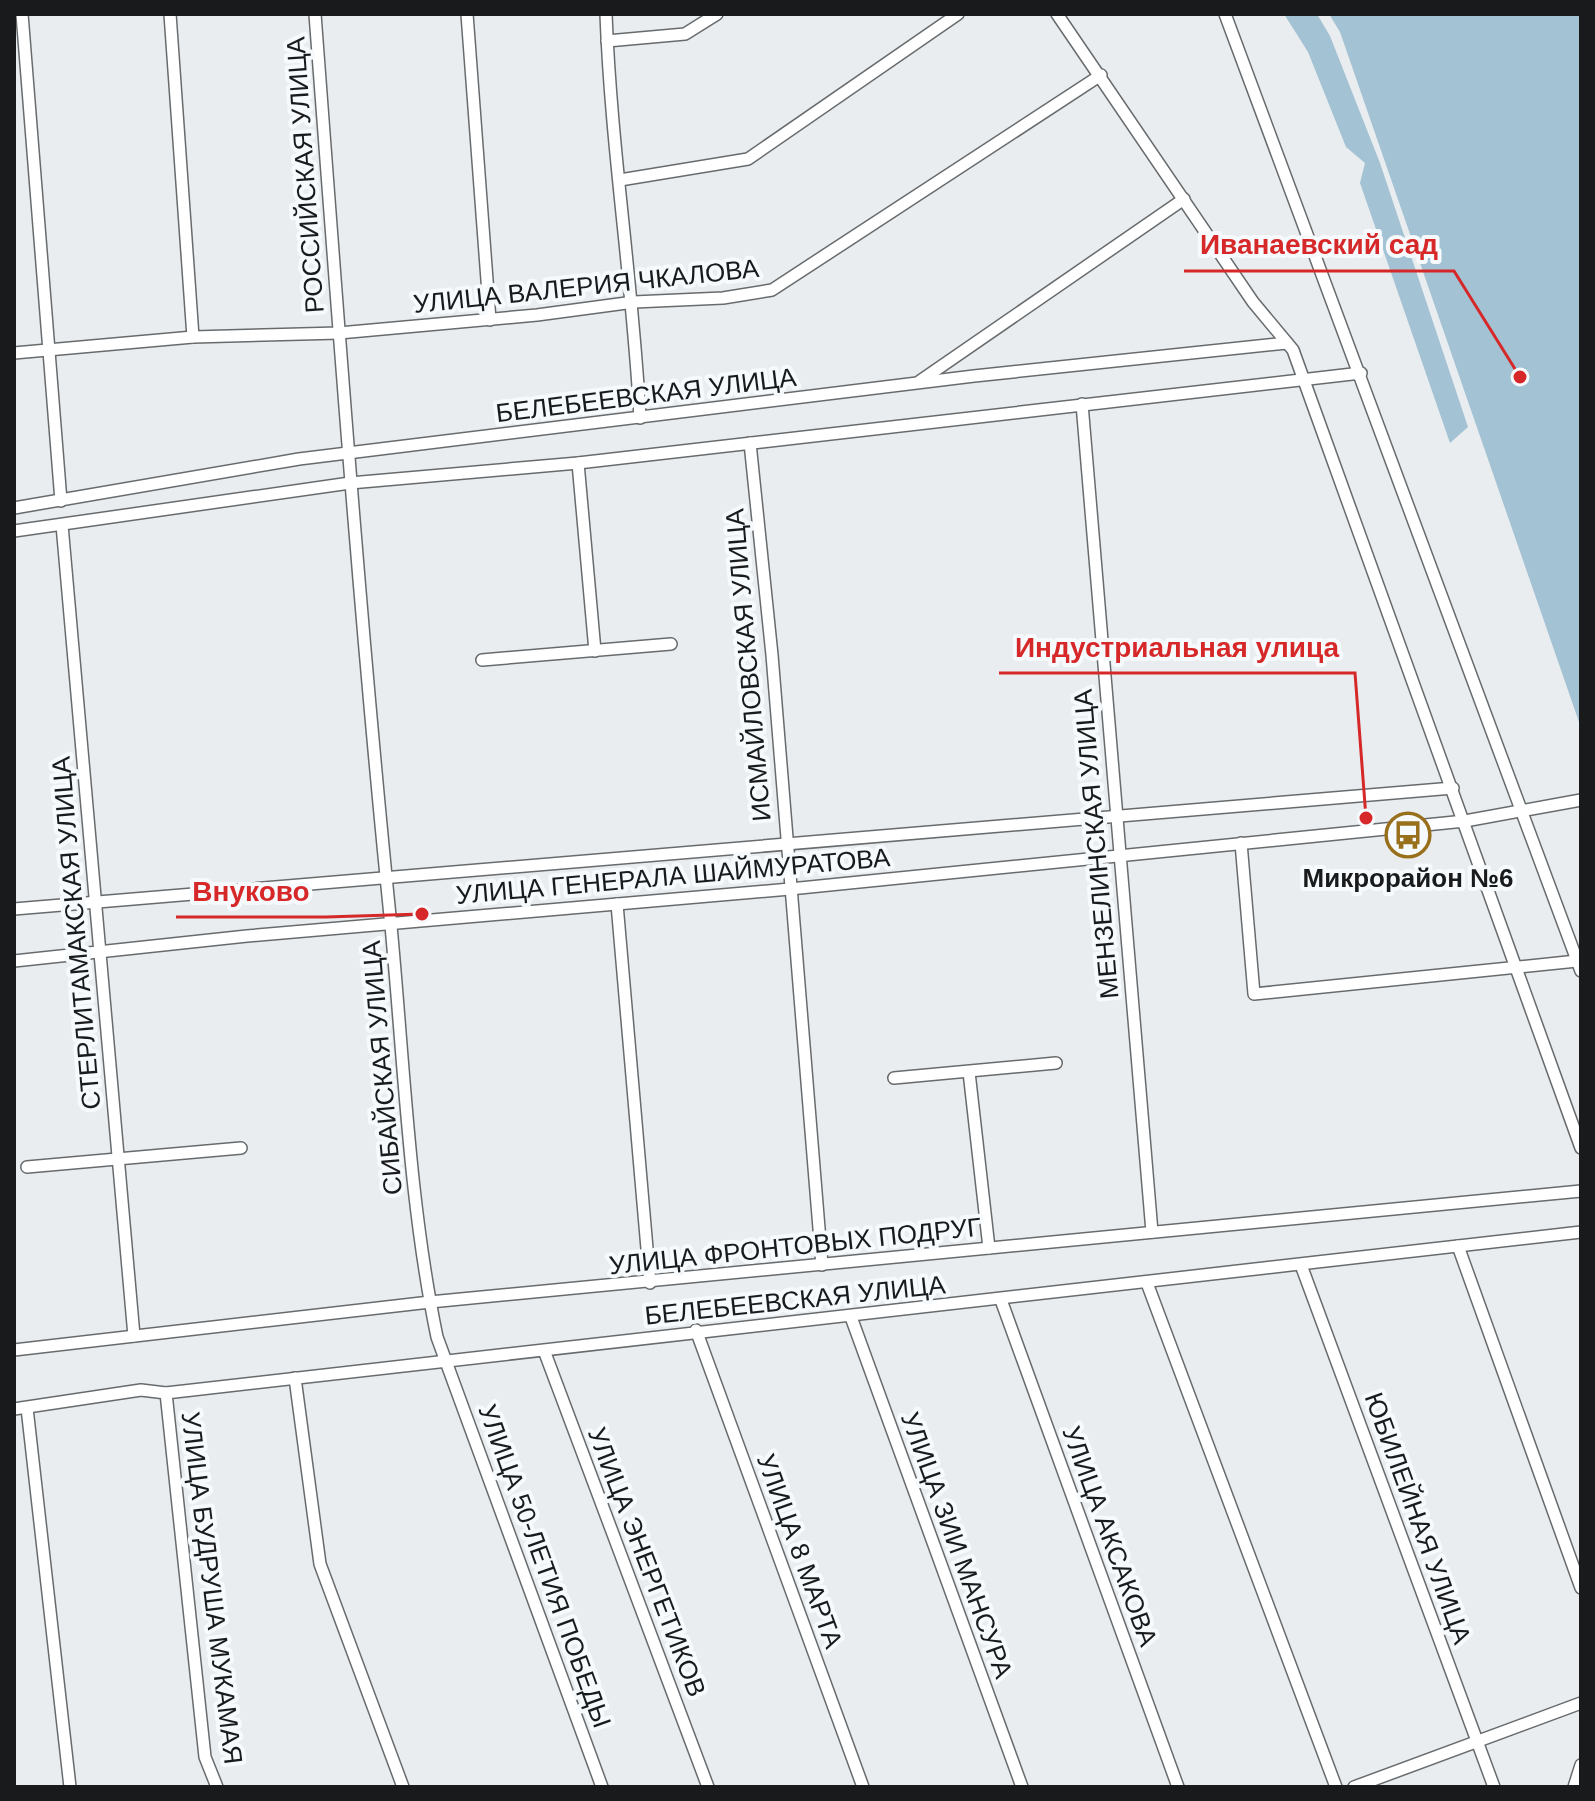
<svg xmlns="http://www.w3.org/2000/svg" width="1595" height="1801" font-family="Arial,sans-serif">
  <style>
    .green { fill: #a3c2d4 }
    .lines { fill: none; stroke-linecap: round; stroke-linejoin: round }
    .minor-casing { stroke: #686b6d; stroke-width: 14 }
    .minor { stroke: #fff; stroke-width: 11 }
    .labels { text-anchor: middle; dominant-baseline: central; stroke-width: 8; stroke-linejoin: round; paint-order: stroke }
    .street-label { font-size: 26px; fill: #191a1b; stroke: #f6fafd }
    .poi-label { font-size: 26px; font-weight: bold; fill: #191a1b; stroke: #f6fafd }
    .leader { fill: none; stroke: #d62828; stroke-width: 3 }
    .callout-dot { fill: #d62828; stroke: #f6fafd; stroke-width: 3 }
    .callout-label { font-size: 28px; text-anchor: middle; font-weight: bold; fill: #d62828; stroke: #f6fafd; stroke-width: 8; stroke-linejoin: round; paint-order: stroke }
  </style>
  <rect width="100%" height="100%" fill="#e9edef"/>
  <g class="green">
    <path d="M1284,14H1317L1330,36L1380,163L1468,427L1450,443L1360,183L1365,163L1346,147L1308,52Z"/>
    <path d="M1329,14H1581L1579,722L1340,32Z"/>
  </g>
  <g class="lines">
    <g class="minor-casing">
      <g id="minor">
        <path d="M22,14L61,501"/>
        <path d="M170,14L193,337"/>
        <path d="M315,14C338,318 360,622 391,926C404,1063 409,1202 437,1337L602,1787"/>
        <path d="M467,14L490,320"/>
        <path d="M606,14C611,149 633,283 640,418"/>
        <path d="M1057,14L1253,302L1293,350L1581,1148"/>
        <path d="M1225,14L1581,971"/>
        <path d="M607,41L685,34L717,14"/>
        <path d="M620,180L748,159L958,14"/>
        <path d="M14,353L193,337L339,333L537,315L634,302L723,298L772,290L1101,75"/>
        <path d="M920,381L1184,199"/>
        <path d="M1082,404L1152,1232"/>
        <path d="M750,443L772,655L822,1265"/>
        <path d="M578,463L595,651"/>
        <path d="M14,508L299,459L974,376L1287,343"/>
        <path d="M62,525L134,1336"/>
        <path d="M14,531L350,483L578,463L1361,373"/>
        <path d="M482,660L671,644"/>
        <path d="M1241,843L1254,994L1577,961"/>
        <path d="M617,904L650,1283"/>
        <path d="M14,909L1453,788"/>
        <path d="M14,961L247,936L790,889L1465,821L1581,800"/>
        <path d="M969,1072L989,1248"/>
        <path d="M894,1078L1056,1063"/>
        <path d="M27,1167L241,1148"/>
        <path d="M1458,1246L1581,1588"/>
        <path d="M1301,1265L1494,1787"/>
        <path d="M1147,1283L1336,1787"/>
        <path d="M1001,1300L1178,1787"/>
        <path d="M851,1317L1022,1787"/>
        <path d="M696,1330L863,1787"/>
        <path d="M14,1350L430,1302L1581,1191"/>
        <path d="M545,1353L708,1787"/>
        <path d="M295,1378L320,1564L403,1787"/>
        <path d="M166,1393L205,1757L217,1787"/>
        <path d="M27,1408L70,1787"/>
        <path d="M14,1409L141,1390L166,1393L1581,1232"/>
        <path d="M1354,1787L1581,1703"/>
        <path d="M1574,1787L1581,1765"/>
      </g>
    </g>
    <use href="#minor" class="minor"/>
  </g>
  <defs>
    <g id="bus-ring" transform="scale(2.3)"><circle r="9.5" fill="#f6fafd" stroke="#986f1b" stroke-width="1.5"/><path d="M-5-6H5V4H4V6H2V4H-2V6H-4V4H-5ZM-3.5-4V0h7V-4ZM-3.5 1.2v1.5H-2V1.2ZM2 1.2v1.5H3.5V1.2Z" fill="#986f1b"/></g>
  </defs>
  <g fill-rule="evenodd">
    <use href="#bus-ring" x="1408" y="835"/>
  </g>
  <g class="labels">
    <g class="street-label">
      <text transform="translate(305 175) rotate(-94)">РОССИЙСКАЯ УЛИЦА</text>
      <text transform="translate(586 286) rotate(-6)">УЛИЦА ВАЛЕРИЯ ЧКАЛОВА</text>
      <text transform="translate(646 395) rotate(-7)">БЕЛЕБЕЕВСКАЯ УЛИЦА</text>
      <text transform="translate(748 665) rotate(-95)">ИСМАЙЛОВСКАЯ УЛИЦА</text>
      <text transform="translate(1096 844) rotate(-95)">МЕНЗЕЛИНСКАЯ УЛИЦА</text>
      <text transform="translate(673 876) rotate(-5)">УЛИЦА ГЕНЕРАЛА ШАЙМУРАТОВА</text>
      <text transform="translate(76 933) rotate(-95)">СТЕРЛИТАМАКСКАЯ УЛИЦА</text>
      <text transform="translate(382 1068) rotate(-95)">СИБАЙСКАЯ УЛИЦА</text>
      <text transform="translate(795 1246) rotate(-6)">УЛИЦА ФРОНТОВЫХ ПОДРУГ</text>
      <text transform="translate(795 1300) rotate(-6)">БЕЛЕБЕЕВСКАЯ УЛИЦА</text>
      <text transform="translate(1418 1518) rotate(70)">ЮБИЛЕЙНАЯ УЛИЦА</text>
      <text transform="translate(1110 1536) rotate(70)">УЛИЦА АКСАКОВА</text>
      <text transform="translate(957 1545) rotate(70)">УЛИЦА ЗИИ МАНСУРА</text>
      <text transform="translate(800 1551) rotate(70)">УЛИЦА 8 МАРТА</text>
      <text transform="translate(647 1562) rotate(69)">УЛИЦА ЭНЕРГЕТИКОВ</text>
      <text transform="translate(545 1566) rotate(70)">УЛИЦА 50-ЛЕТИЯ ПОБЕДЫ</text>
      <text transform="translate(212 1588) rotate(83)">УЛИЦА БУДРУША МУКАМАЯ</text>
    </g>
    <g class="poi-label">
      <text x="1408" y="878">Микрорайон №6</text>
    </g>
  </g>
  <path class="leader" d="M1520 377L1454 271H1184M1366 818L1355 673H999M422 914L326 917H176"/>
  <g class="callout-dot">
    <circle cx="1520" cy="377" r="8"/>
    <circle cx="1366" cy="818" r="8"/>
    <circle cx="422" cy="914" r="8"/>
  </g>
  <g class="callout-label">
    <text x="1319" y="254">Иванаевский сад</text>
    <text x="1177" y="657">Индустриальная улица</text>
    <text x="251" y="901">Внуково</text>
  </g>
  <rect width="1595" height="1801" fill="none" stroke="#191a1b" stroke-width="32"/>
</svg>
